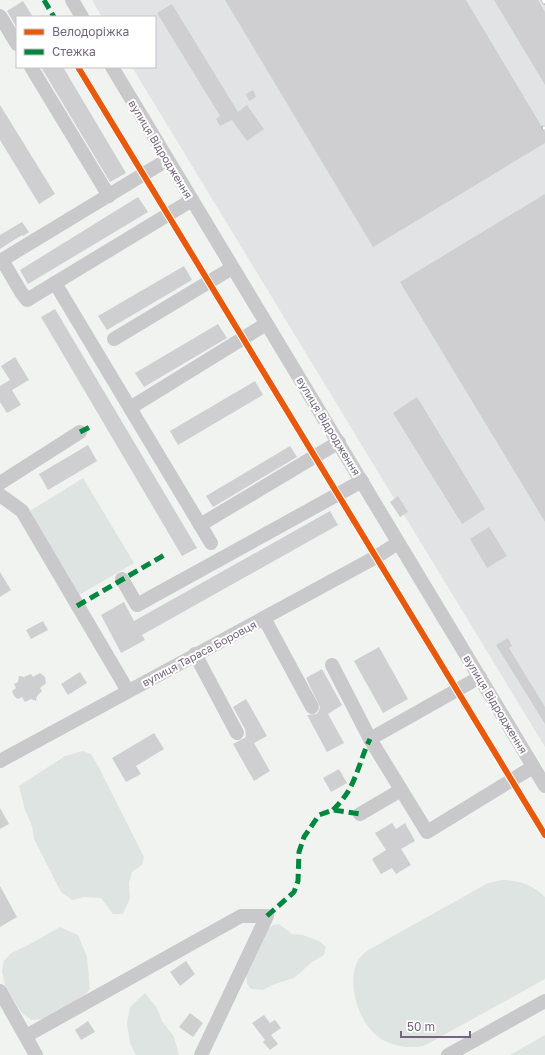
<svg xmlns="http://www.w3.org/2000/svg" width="545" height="1055" font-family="'Golos Text',sans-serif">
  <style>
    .built { fill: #e2e3e4 }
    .green { fill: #dee4e2 }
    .building { fill: #cfcfd1 }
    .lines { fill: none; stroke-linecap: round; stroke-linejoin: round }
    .minor { stroke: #c9c8ca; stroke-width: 14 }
    .rail-casing { stroke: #c0bfc1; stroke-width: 4.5 }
    .rail { stroke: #fff; stroke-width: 3; stroke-dasharray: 9; stroke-linecap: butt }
    .quiet { stroke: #00873e; stroke-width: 5; stroke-dasharray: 10 5; stroke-linecap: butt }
    .cycleway-casing { stroke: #fff; stroke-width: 8 }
    .cycleway { stroke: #e8590c; stroke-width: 6 }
    .labels { text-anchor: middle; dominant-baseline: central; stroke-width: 4; stroke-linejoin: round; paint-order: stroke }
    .street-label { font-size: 11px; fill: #74657e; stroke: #fff }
  </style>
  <rect width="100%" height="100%" fill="#f1f3f1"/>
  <path class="built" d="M92,0H545V747L132,67H155V17H102Z"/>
  <g class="green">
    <path d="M83,478L134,563L79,595L30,511Z"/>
    <path d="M83,751L91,754L98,766L144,857L142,865L132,872L129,883L130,898L123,914H113L101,898L84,897L72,900L61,892L34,839L32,826L25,810L19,786L65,756Z"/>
    <path d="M502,880C519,880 533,885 545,897V979L424,1046C408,1049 389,1046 377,1036C358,1021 347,984 357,962C360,956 365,952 370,949L488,883Z"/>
    <path d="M279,924L292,934L303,935L319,941L326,947L324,955L312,962L294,978L272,985L263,990L251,989L247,984L246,974L263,934L273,925Z"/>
    <path d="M60,927L78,935L87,957L90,989L79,1002L43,1019L31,1020L21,1012L5,986L2,971L4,961L10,954L32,943Z"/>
    <path d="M145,993L157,1008L162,1021L174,1037L179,1055H136L130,1043L127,1023L130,1007Z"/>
    <path d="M545,1035V1055H510Z"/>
  </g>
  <g class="building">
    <path d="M225,0H466L545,132V143L373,247Z"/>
    <path d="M494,0H538L545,12V85Z"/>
    <path d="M23,1L33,17H17V28L7,11Z"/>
    <path d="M172,4L238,112L247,105L264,129L247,141L232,120L220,126L216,119L220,116L157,13Z"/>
    <path d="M41,67H63L126,173L110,182Z"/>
    <path d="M253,90L256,97L249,101L246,94Z"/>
    <path d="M0,105L55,194L39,204L0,140Z"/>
    <path d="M545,194V522L400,282Z"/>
    <path d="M138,197L148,212L28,284L20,270Z"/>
    <path d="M22,222L29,232L23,236L22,235L0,249V235Z"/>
    <path d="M184,266L192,280L107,330L98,316Z"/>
    <path d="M55,309L197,548L182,556L41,317Z"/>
    <path d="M218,324L227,338L144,387L135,373Z"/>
    <path d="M15,357L29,380L12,390L21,405L7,413L0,402V386L10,380L1,366Z"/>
    <path d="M255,381L263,395L178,445L170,431Z"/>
    <path d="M417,397L485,509L462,524L393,413Z"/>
    <path d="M88,445L97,461L48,490L39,474Z"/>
    <path d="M290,446L297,457L213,507L206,496Z"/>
    <path d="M398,496L408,512L400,517L390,502Z"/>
    <path d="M330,511L338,525L142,635L145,640L121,653L101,615L124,602L134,621Z"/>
    <path d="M489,527L507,556L487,568L470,539Z"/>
    <path d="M0,572L11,590L0,597Z"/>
    <path d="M43,621L48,630L31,639L26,630Z"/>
    <path d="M508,638L512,646L509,648L545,707V724L496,645Z"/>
    <path d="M379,647L408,699L383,713L354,661Z"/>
    <path d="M322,669L342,705L328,714L344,743L327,752L307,715L316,714L319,711L320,707L306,678Z"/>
    <path d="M80,672L87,683L68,695L61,684Z"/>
    <path d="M40,673L45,677L46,683L40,688L42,691L37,696L36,701L31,699L25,702L22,697L18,699L14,696L12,691L16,688L14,684L18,682L19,676L24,677L31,674L33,677Z"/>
    <path d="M246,699L267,736L254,743L270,771L254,781L233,744L246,737L245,729L233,707Z"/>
    <path d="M154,733L164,749L136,766L141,774L126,782L112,758Z"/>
    <path d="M339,769L347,783L331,792L323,778Z"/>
    <path d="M0,808L9,824L0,829Z"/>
    <path d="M392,823L396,829L405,823L415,841L401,849L411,865L396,874L392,868L381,874L372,859L386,850L375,833Z"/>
    <path d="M0,886L17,917L0,927Z"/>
    <path d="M186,961L195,974L180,986L170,972Z"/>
    <path d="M190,1013L203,1023L193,1037L179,1027Z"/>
    <path d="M264,1015L270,1023L275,1020L281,1028L271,1035L278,1044L270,1050L263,1042L265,1040L252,1023Z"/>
    <path d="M88,1021L95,1032L81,1040L75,1030Z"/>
  </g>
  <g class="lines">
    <g class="minor">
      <path d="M72,0L82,17"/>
      <path d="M0,16L17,44"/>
      <path d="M31,67L109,196"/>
      <path d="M112,67L545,786"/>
      <path d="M167,160L2,260L21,292L27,300L55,283L130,408L266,324"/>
      <path d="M55,283L192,200"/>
      <path d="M114,339L232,268"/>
      <path d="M130,408L211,543"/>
      <path d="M0,483L80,432"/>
      <path d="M0,495L22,511L128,691"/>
      <path d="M200,525L339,442"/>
      <path d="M122,579L137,605L362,481"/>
      <path d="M264,618L312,707"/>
      <path d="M195,654L237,733"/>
      <path d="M332,665L370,739L427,832L533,767"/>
      <path d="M370,739L480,677"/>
      <path d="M0,761L376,557L398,543"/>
      <path d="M360,814L401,790"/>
      <path d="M0,991L36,1055"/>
      <path d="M26,1036L241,916H267L201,1055"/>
      <path d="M448,1055L545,1001"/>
    </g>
    <g class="rail-casing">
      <g id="rail">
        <path d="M543,0L545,3"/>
        <path d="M543,128H545"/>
      </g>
    </g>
    <use href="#rail" class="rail"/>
    <g class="quiet">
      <path d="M44,0L54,17"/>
      <path d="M80,432L90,427"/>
      <path d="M77,606L166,554"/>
      <path d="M333,810C339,804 345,797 349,790C358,774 362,755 370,739"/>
      <path d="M267,916L294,892L298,881L299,852L304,837L319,815L333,810L360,814"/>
    </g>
    <g class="cycleway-casing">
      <path id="cycleway" d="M78,67L545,835"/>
    </g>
    <use href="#cycleway" class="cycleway"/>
  </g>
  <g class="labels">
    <g class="street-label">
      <text transform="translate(161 149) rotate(59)">вулиця Відродження</text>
      <text transform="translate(329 426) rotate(59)">вулиця Відродження</text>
      <text transform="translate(199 653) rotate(-28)">вулиця Тараса Боровця</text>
      <text transform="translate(496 704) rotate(59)">вулиця Відродження</text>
    </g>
  </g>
  <rect x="16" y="16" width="140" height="52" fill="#ffffff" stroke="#c7c1cb"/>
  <rect x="24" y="29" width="20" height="6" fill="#e8590c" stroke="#c7c1cb"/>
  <text x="52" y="36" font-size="12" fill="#74657e">Велодоріжка</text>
  <rect x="24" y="49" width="20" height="6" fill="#00873e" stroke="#c7c1cb"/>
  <text x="52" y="56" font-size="12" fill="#74657e">Стежка</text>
  <path d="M401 1031v6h69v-6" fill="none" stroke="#74657e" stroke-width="2"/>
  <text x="407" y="1031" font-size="12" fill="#74657e" stroke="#ffffff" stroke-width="3" paint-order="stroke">50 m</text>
</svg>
